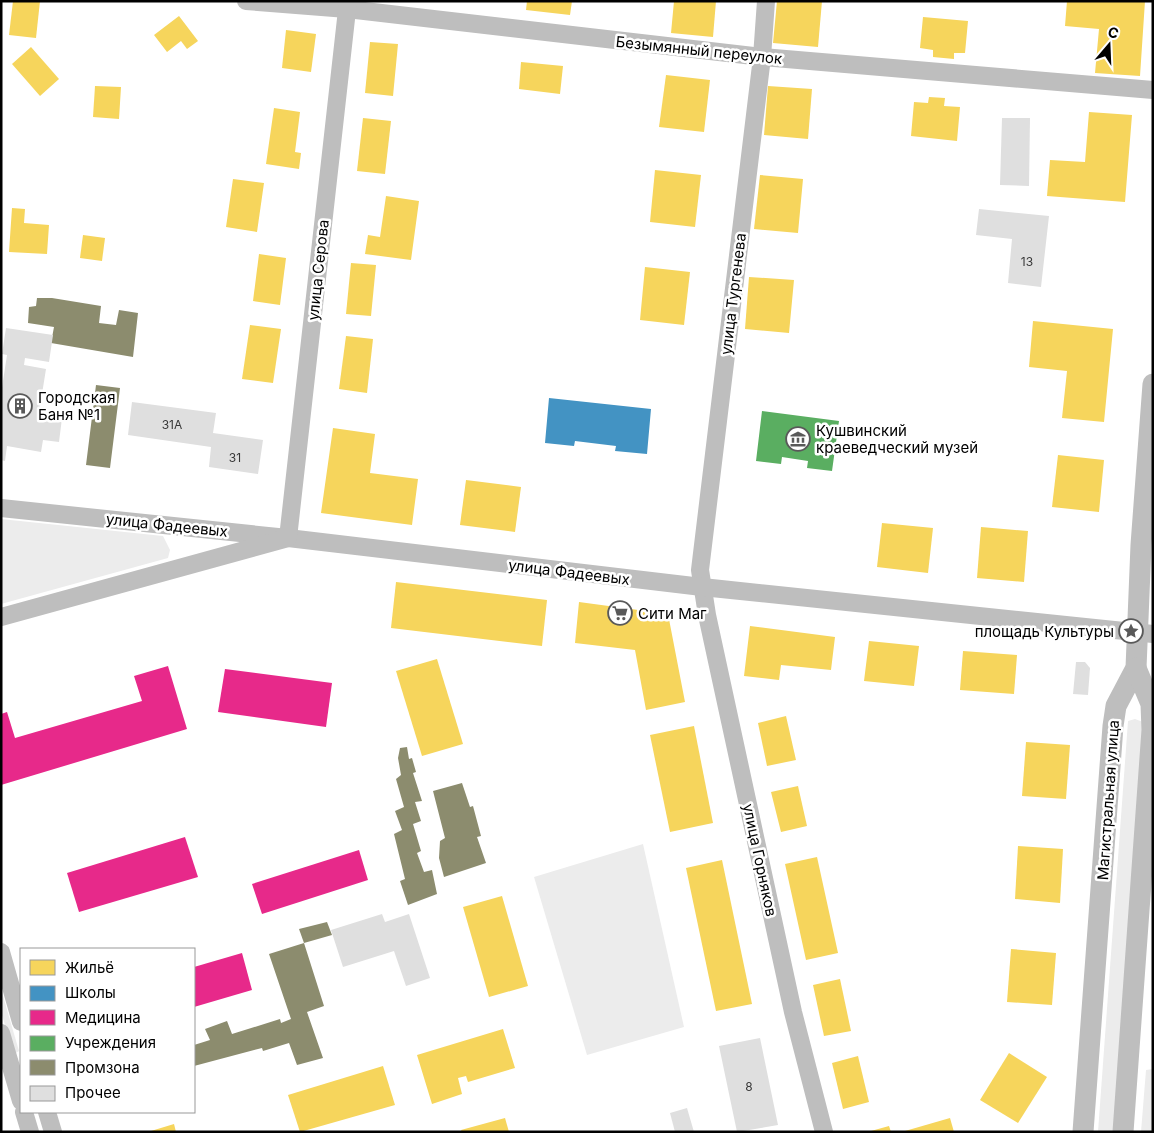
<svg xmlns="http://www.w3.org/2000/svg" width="1154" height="1133" font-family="Inter,sans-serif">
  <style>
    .green { fill: #ececec }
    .homes { fill: #f6d55c }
    .schools { fill: #4393c3 }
    .health { fill: #e7298a }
    .public { fill: #5aae61 }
    .industry { fill: #8c8c6e }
    .building { fill: #dfdfdf }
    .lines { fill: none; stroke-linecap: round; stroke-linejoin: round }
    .minor { stroke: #bebebe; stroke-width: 18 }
    .major { stroke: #bebebe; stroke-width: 21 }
    .labels { text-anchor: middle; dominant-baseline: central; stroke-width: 5; stroke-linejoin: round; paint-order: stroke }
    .number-label { font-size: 12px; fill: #383838 }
    .street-label { font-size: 15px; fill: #000; stroke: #fff }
    .poi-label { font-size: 15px; fill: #000; stroke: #fff; text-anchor: start }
  </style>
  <rect width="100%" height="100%" fill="#fff"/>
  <g class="green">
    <path d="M1,519L163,536L170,550L168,558L1,604Z"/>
    <path d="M1135,719L1143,722L1114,1132H1098L1128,721Z"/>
    <path d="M643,844L684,1027L587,1055L534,877Z"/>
    <path d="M1,989L19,1051L14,1054L1,1012Z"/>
    <path d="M1153,1069V1132H1141L1146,1070Z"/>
  </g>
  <g class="homes">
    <path d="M13,1H40L36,38L9,35Z"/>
    <path d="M527,1H572L570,15L526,10Z"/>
    <path d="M674,1H716L713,37L671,33Z"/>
    <path d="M777,1H822L818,47L773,43Z"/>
    <path d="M1067,1H1145L1140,76L1095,73L1099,29L1065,26Z"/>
    <path d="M179,16L198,41L187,49L181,41L167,52L154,35Z"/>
    <path d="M923,17L968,21L965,53H954V59L933,57V50L920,48Z"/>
    <path d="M286,30L316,34L311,72L282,68Z"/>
    <path d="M370,42L398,44L393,96L365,93Z"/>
    <path d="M31,47L59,79L40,96L12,64Z"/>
    <path d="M521,62L563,66L560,94L519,89Z"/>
    <path d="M666,75L710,80L704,132L659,127Z"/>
    <path d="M95,86L121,87L119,119L93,117Z"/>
    <path d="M768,86L812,89L808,139L764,135Z"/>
    <path d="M929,97L945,98L944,106L960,107L957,141L911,136L914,102L928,103Z"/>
    <path d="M274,108L300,112L295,152L301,153L299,169L266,164Z"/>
    <path d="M1089,112L1132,115L1125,202L1047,196L1050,160L1085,162Z"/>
    <path d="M363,118L391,121L385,174L357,171Z"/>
    <path d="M655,170L701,175L695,227L650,222Z"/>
    <path d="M760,175L803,179L798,233L754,229Z"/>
    <path d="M233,179L264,183L257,232L226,227Z"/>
    <path d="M386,196L419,201L411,260L365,254L368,235L380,237Z"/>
    <path d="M12,208L25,209L24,223L49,225L47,254L9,252Z"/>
    <path d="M83,235L105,238L102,261L80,258Z"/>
    <path d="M259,254L286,258L280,305L253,301Z"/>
    <path d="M351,263L376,265L371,316L346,314Z"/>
    <path d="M645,267L690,272L684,325L640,320Z"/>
    <path d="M749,277L794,280L789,333L745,329Z"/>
    <path d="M1033,321L1113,329L1104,422L1062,418L1067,371L1029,367Z"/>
    <path d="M250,325L281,329L273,383L242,379Z"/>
    <path d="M346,336L373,339L367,393L339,389Z"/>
    <path d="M333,428L375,434L370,473L418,479L412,525L321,513Z"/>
    <path d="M1058,455L1104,460L1099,512L1052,507Z"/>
    <path d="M466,480L521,487L515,532L460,525Z"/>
    <path d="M882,523L933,528L928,573L877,567Z"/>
    <path d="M981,527L1028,531L1024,582L977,578Z"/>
    <path d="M396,582L547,600L542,646L391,628Z"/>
    <path d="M579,602L668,614L685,702L646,710L635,650L575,643Z"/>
    <path d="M750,626L835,637L831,670L781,665L779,680L744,676Z"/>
    <path d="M869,641L919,646L914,686L864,681Z"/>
    <path d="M963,651L1017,655L1014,694L960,690Z"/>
    <path d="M437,659L463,744L422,756L396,671Z"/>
    <path d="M786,716L796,760L767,766L758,723Z"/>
    <path d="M694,726L713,823L670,832L650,735Z"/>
    <path d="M1026,742L1070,745L1066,799L1022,796Z"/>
    <path d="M798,786L807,826L781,832L771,792Z"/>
    <path d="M1018,846L1063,849L1060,903L1015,899Z"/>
    <path d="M817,857L838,953L806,960L785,864Z"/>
    <path d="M722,860L752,1004L716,1011L686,868Z"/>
    <path d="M502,896L528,986L489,997L463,907Z"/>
    <path d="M1011,949L1056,953L1052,1005L1007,1002Z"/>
    <path d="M840,979L851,1031L824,1036L813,985Z"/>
    <path d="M503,1029L515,1068L468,1082L466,1076L458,1078L462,1094L432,1104L417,1055Z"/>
    <path d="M1009,1053L1047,1077L1018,1123L980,1100Z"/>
    <path d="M858,1056L869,1102L843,1109L832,1063Z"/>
    <path d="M383,1066L395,1105L300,1132L288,1095Z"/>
    <path d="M505,1118L509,1132H462L461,1130Z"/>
    <path d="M950,1118L954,1132H905V1131Z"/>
    <path d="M174,1124L176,1132H151V1131Z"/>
    <path d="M889,1126L891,1132H871V1131Z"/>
  </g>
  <path class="schools" d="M549,398L651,409L647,454L615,451L616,446L575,441L574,446L545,443Z"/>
  <g class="health">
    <path d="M168,666L187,729L1,785V714L7,712L15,738L142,701L134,676Z"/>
    <path d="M225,669L332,683L326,727L218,712Z"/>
    <path d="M185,837L198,877L79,912L67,873Z"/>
    <path d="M359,850L368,880L262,914L252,884Z"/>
    <path d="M242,953L252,990L194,1007V967Z"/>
  </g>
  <path class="public" d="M762,411L839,421L832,471L807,468L808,461L782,457L781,464L756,461Z"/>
  <g class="industry">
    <path d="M37,298H52L101,306L99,323L116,325L119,310L138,313L133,357L51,343L54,327L28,323L29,307L36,306Z"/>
    <path d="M96,385L120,388L110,468L86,465Z"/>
    <path d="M407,747L409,759L412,758L416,772L413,773L422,801L415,802L421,821L413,824L421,851L417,853L424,872L432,870L437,894L408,905L400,881L405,879L394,834L402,830L395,811L404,807L396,779L401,775L398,758L400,748Z"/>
    <path d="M462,783L470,807L473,806L481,836L477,837L486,863L444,877L439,858L440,841L445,838L433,791Z"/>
    <path d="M327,922L332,935L304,943L299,929Z"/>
    <path d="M304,943L324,1006L307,1012L323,1058L297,1065L289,1043L263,1051L262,1048L194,1066V1045L210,1040L205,1029L227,1021L232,1034L280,1019L281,1023L291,1019L269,954Z"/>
  </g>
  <g class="building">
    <path d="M1002,118H1030L1029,186L1000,185Z"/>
    <path d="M979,209L1049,216L1041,287L1008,283L1012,239L976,235Z"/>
    <path d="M6,328L53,335L49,362L25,358L24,365L46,369L38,419L46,420L47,416L62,418L59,442L43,440L41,452L7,446L5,461L1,460V394L7,355L2,354Z"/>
    <path d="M132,402L216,413L213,433L263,440L258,474L209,467L211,447L128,435Z"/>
    <path d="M1076,662H1085L1090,668L1088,695L1073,694Z"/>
    <path d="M382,914L385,922L409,914L430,978L406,986L394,951L343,967L331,930Z"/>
    <path d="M760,1038L778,1125L737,1132L719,1046Z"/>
    <path d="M687,1108L694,1132H675L670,1113Z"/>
  </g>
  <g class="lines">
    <g class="minor">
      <path d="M246,1L347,9L762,57L1153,90"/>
      <path d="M766,1L762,57L700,570L707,615L793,1012L824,1132"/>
      <path d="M1,508L288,538L702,587L1153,634"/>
      <path d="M1,617L288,538L348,1"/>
      <path d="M1,952L21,1022"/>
      <path d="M1,1033L21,1101"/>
      <path d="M24,1112L30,1132"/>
      <path d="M47,1112L53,1132"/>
    </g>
    <g class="major">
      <path d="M1083,1132L1113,726L1116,706L1136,668L1141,545L1153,384"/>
      <path d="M1123,1132L1152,730L1151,704L1136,668"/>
    </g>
  </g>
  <defs>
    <g id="building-ring" transform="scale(1.25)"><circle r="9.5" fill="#fff" stroke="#595959" stroke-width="1.5"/><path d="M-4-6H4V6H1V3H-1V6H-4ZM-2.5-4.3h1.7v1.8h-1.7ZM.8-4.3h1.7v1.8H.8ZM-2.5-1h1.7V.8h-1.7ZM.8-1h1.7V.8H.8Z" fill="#595959"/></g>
    <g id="museum-ring" transform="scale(1.25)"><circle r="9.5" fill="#fff" stroke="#595959" stroke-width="1.5"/><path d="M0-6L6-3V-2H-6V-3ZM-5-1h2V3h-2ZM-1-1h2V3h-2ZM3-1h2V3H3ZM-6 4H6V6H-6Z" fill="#595959"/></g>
    <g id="supermarket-ring" transform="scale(1.25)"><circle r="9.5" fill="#fff" stroke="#595959" stroke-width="1.5"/><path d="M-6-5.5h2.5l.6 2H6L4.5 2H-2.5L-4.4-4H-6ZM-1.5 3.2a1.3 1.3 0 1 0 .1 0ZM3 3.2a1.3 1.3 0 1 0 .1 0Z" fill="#595959"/></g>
    <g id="sight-ring" transform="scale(1.25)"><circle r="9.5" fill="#fff" stroke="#595959" stroke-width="1.5"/><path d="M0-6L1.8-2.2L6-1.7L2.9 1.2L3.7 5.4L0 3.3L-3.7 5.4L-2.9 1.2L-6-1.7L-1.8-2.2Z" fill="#595959"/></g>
  </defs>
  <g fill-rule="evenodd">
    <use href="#building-ring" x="20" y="406"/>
    <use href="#museum-ring" x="798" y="439"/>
    <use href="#supermarket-ring" x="620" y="613"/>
    <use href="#sight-ring" x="1131" y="631"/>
  </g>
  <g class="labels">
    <g class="number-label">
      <text x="1027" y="261">13</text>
      <text x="172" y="424">31А</text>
      <text x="235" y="457">31</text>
      <text x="749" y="1086">8</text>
    </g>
    <g class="street-label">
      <text transform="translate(699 50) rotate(6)">Безымянный переулок</text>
      <text transform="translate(318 270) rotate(-84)">улица Серова</text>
      <text transform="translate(733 294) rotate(-83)">улица Тургенева</text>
      <text transform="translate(167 525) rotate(6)">улица Фадеевых</text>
      <text transform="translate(569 572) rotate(7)">улица Фадеевых</text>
      <text transform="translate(1108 800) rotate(-86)">Магистральная улица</text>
      <text transform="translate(760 860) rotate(78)">улица Горняков</text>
    </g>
    <g class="poi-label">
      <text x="38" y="397">Городская<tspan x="38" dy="17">Баня №1</tspan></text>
      <text x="816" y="430">Кушвинский<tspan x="816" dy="17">краеведческий музей</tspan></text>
      <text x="638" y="613">Сити Маг</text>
      <text x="1114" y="631" text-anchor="end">площадь Культуры</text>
    </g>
  </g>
  <rect width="1154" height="1133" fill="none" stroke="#000000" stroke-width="5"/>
  <rect x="20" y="948" width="175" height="165" fill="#ffffff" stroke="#999999"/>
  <rect x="30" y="960" width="25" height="15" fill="#f6d55c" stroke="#999999"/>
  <text x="65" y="973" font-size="15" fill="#000000">Жильё</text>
  <rect x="30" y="986" width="25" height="15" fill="#4393c3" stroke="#999999"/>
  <text x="65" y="998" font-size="15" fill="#000000">Школы</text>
  <rect x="30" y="1010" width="25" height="15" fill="#e7298a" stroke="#999999"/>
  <text x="65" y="1023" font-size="15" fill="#000000">Медицина</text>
  <rect x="30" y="1036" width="25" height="15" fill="#5aae61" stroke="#999999"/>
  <text x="65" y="1048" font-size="15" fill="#000000">Учреждения</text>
  <rect x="30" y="1060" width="25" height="15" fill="#8c8c6e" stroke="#999999"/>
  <text x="65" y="1073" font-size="15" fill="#000000">Промзона</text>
  <rect x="30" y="1086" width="25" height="15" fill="#dfdfdf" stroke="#999999"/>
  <text x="65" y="1098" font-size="15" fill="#000000">Прочее</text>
  <g transform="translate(1109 45) rotate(19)" stroke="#ffffff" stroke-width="4" paint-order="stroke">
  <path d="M0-4L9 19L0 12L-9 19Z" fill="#000000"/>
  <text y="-8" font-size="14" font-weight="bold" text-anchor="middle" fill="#000000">С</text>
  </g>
</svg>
